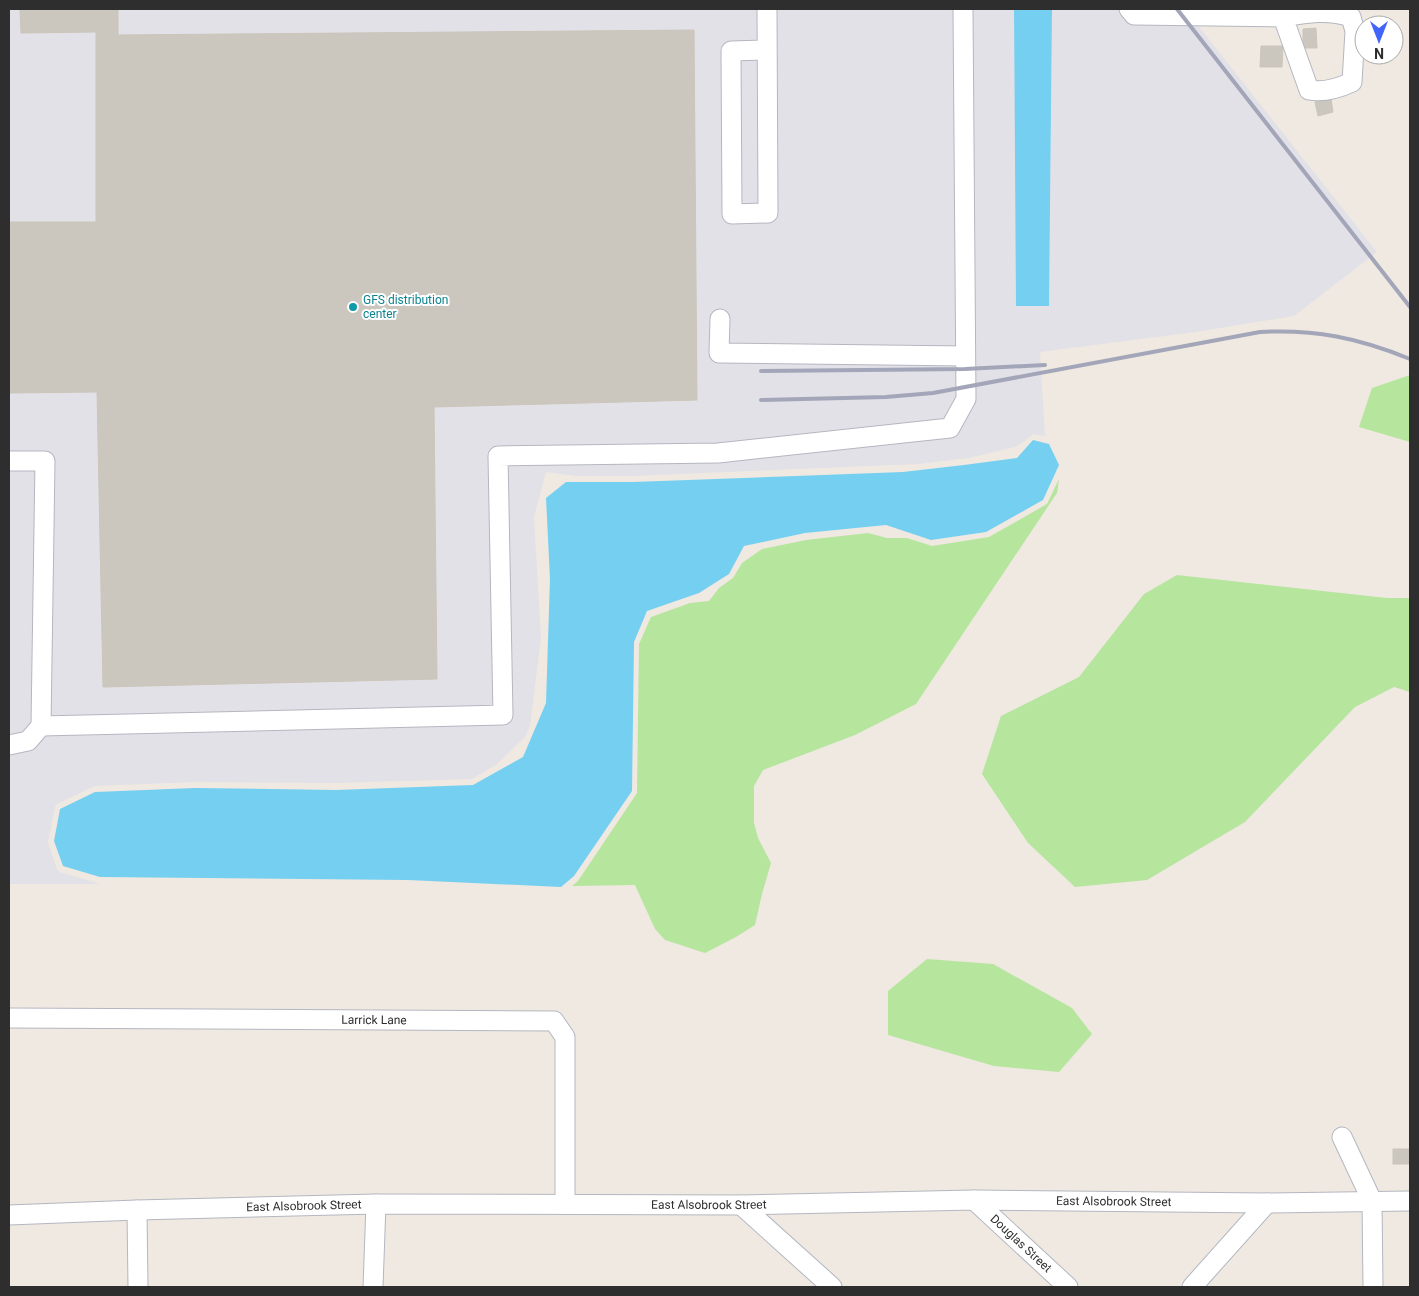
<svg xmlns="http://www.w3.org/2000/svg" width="1419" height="1296" font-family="Roboto,sans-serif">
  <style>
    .industrial { fill: #e3e1e8 }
    .green { fill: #b6e59e }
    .water { fill: #75cff0 }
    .building { fill: #cbc7bf; stroke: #cbc5ba }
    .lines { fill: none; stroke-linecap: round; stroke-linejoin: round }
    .minor-casing { stroke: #b4b7c1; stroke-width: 21 }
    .minor { stroke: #fff; stroke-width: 19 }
    .rail { stroke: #a3a6b8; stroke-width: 4 }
    .culture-dot { fill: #0f9aa8; stroke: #fff; stroke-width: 2 }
    .labels { text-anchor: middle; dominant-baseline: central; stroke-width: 4; stroke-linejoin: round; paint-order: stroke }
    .culture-label { font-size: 12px; fill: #0d838f; stroke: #fff; text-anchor: start }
    .street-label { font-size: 12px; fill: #2e2e2e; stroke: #fff }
  </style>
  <rect width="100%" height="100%" fill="#efe9e1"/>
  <path class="industrial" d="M9,9H1014L1017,306L1049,305L1052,9H1185L1377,252L1294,316L1196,332L1040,352L1045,436L1033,434L1022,443L1015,447L969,458L918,464L633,476H576L546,472L534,517L541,638L530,726L525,737L497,764L472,779L336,783L195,782L95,786L57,804L55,807L48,842L57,869L60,872L100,884H147H9Z"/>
  <g class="green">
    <path d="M1410,375V442L1359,427L1372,388Z"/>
    <path d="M1059,479L1057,493L916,704L855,735L763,770L754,786V823L758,838L771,863L762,894L755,925L736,937L705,953L665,940L655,929L635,885L572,886L578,881L637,793L639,644L651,617L690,603L709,601L719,588L733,578L742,563L762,549L806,540L868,533L887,538H907L932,546L989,537L1047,504Z"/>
    <path d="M1177,575L1387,598H1410V692L1394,687L1355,707L1245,822L1147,880L1075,887L1028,843L982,774L1001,716L1079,677L1144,594Z"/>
    <path d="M927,959L993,964L1072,1008L1092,1034L1059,1072L994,1066L888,1035V991Z"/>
  </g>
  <g class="water">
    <path d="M1014,9H1052L1049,306H1016Z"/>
    <path d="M1033,440L1049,444L1059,465L1043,500L986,532L931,540L886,525L805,533L744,546L729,574L699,593L647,611L634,642L632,791L574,876L561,887L408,880L100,877L63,866L54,841L60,809L95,792L195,788L336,790L473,785L523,757L546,703L550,579L546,498L566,482H633L903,472L964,465L1017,458Z"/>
  </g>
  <g class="building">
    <path d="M20,9H118V35L694,30L697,400L434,407L437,679L103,687L97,392L9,393V222H96V32L21,33Z"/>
    <path d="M1316,28L1317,48H1303V29Z"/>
    <path d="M1261,46H1283L1282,67H1260Z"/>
    <path d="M1331,99L1333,112L1318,116L1315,102Z"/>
    <rect x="1393" y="1149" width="17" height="15"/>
  </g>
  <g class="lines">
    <g class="minor-casing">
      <g id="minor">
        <path d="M767,9L768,213L732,214L731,51L767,50"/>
        <path d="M1129,9L1134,15L1283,17L1309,90C1324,93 1339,88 1352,82L1355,31L1351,17C1328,9 1306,13 1283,17"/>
        <path d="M720,319L719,353L965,356"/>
        <path d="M9,461H45L41,726L503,715L498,456L718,453L950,428L966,399L963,9"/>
        <path d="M9,745L28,741L41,726"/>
        <path id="s1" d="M9,1018L554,1021L565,1037V1204"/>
        <path d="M1342,1137L1372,1201L1373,1287"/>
        <path id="s2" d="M974,1200L1068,1287"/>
        <path d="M741,1205L832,1287"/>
        <path d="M137,1210L138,1287"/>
        <path id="s3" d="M9,1215L137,1210L376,1204L741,1205L974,1200L1267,1203L1410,1201"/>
        <path d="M373,1287L376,1204"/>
        <path d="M1192,1287L1267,1203"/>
      </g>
    </g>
    <use href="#minor" class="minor"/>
    <g class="rail">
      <path d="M1177,9L1410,307"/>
      <path d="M761,371L965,369L1045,365"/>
      <path d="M761,400L886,397L933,393L1260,332C1315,329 1359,338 1410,359"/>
    </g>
  </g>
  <circle class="culture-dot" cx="353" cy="307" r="5"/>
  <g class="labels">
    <g class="culture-label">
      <text x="363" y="300">GFS distribution<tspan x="363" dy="14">center</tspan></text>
    </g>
    <g class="street-label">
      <text stroke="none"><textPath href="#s1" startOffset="365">Larrick Lane</textPath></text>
      <text stroke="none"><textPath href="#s3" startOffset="1105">East Alsobrook Street</textPath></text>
      <text stroke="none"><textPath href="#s3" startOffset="700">East Alsobrook Street</textPath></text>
      <text stroke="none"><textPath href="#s3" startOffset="295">East Alsobrook Street</textPath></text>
      <text stroke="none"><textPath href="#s2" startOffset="64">Douglas Street</textPath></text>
    </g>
  </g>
  <rect width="1419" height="1296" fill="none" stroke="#2e2e2e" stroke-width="20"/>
  <g transform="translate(1379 40) rotate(180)"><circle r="24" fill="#ffffff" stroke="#ababab"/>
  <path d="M0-4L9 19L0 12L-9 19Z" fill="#4264fb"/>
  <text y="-8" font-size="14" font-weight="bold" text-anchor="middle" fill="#2e2e2e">N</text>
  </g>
</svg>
